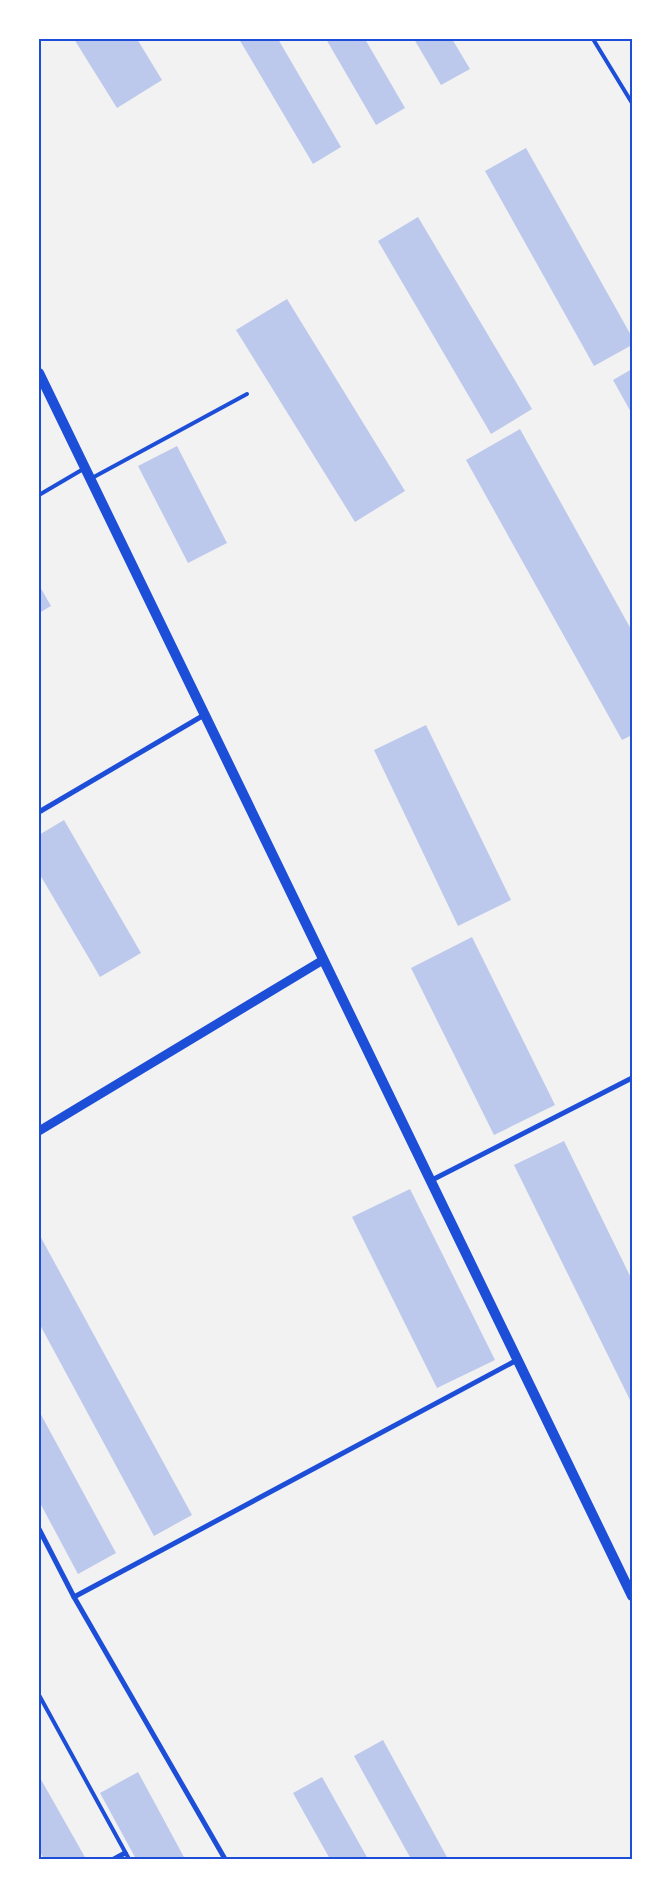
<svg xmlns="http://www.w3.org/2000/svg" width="671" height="1898" font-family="'Roboto Condensed',sans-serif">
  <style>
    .building { fill: #bdc9ec }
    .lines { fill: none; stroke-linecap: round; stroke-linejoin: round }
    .service { stroke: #1d4ed8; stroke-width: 4 }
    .minor { stroke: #1d4ed8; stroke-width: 5 }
    .tertiary { stroke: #1d4ed8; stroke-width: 9 }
    .secondary { stroke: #1d4ed8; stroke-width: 10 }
    .neatline { fill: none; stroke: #1d4ed8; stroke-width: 2 }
  </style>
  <rect width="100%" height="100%" fill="#f2f2f2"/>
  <g class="building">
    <path d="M74,39H137L162,80L117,108Z"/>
    <path d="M239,39H278L341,147L313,164Z"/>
    <path d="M326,39H365L405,108L376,125Z"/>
    <path d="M414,39H452L470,69L441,85Z"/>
    <path d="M526,148L632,337V345L594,366L485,171Z"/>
    <path d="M418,217L532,409L491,434L378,241Z"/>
    <path d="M287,299L405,491L355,522L236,330Z"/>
    <path d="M632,369V414L613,380Z"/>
    <path d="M520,429L632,631V735L622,740L466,460Z"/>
    <path d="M177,446L227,543L188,563L138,466Z"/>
    <path d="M39,585L51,606L39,613Z"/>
    <path d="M426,725L511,900L458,926L374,750Z"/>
    <path d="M64,820L141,953L100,977L39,873V835Z"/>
    <path d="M472,937L555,1105L494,1135L411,968Z"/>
    <path d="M564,1141L632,1280V1401L631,1402L514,1165Z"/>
    <path d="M410,1189L495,1360L437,1388L352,1217Z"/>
    <path d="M39,1234L192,1515L154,1536L39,1323Z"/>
    <path d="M39,1411L116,1553L78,1574L39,1501Z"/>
    <path d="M383,1740L448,1859H411L354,1756Z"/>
    <path d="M138,1772L185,1859H136L100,1793Z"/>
    <path d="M39,1776L86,1859H44L39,1850Z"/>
    <path d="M322,1777L368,1859H330L293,1793Z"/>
  </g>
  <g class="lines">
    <g class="service">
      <path d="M593,39L632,103"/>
      <path d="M92,478L247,394"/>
      <path d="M39,495L85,468"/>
      <path d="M39,1695L129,1859"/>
    </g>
    <g class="minor">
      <path d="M39,812L204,715"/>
      <path d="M430,1181L632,1078"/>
      <path d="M39,1529L74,1597L517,1360"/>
      <path d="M74,1597L225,1859"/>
      <path d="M114,1859L125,1853"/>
    </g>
    <path class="tertiary" d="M39,1131L323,960"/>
    <path class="secondary" d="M39,373L632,1596"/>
  </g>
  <rect width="671" height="1898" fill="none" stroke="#ffffff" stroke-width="80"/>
  <rect x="40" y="40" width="591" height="1818" class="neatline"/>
</svg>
